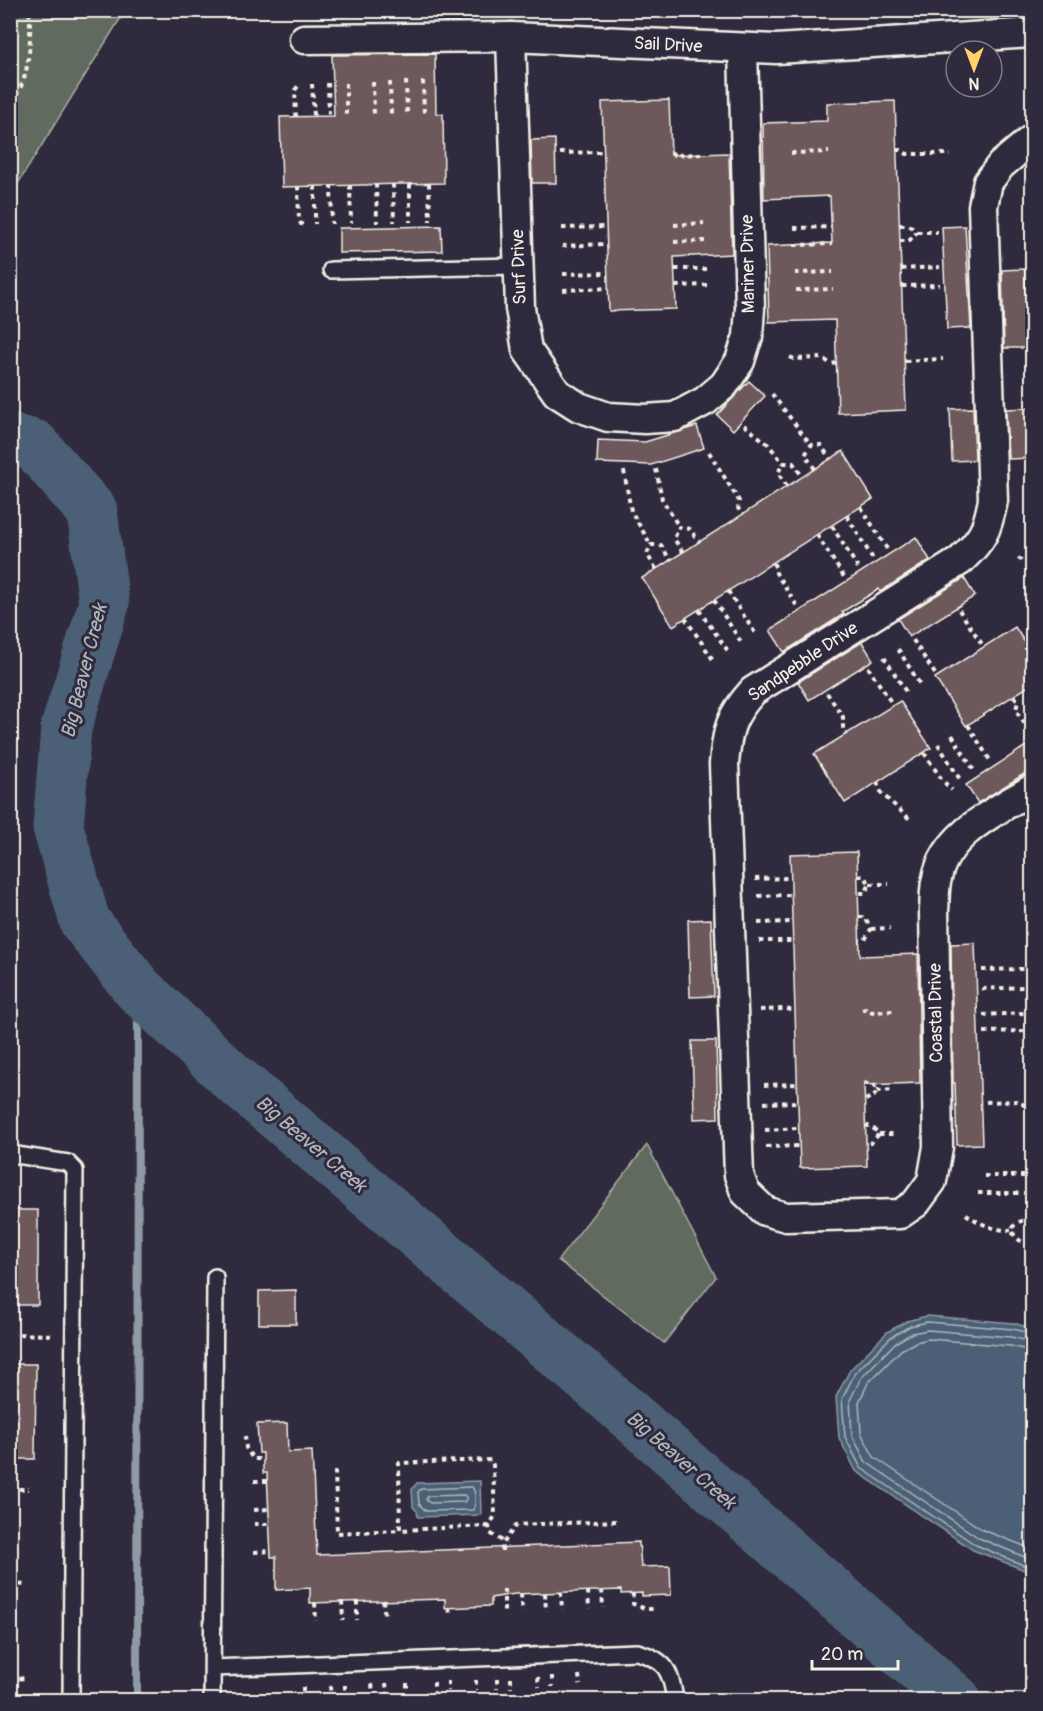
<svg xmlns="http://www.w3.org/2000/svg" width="1043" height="1711" font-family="Pangolin,sans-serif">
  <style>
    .green { fill: #606a5e; stroke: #aaaea3; stroke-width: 1.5 }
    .water { fill: #4b6176; stroke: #8f9ba4; stroke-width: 1.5 }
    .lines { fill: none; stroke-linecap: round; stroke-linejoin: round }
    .shore { stroke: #b0b7ba; stroke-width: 1.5 }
    .stream { stroke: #8f9ba4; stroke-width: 8 }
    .river { stroke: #4b6176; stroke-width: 51 }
    .building { fill: #6d585b; stroke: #f4f1e8; stroke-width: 1.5 }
    .lane-casing { stroke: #f4f1e8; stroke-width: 20 }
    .street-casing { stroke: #f4f1e8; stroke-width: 33 }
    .path { stroke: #f4f1e8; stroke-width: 4; stroke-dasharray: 4.5 4.5; stroke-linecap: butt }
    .lane { stroke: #2f2a3d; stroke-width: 15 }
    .street { stroke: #2f2a3d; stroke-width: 28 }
    .labels { text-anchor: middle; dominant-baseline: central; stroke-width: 6; stroke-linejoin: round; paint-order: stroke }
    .street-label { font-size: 18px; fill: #f4f1e8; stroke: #2f2a3d }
    .water-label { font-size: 20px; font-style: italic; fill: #b0b7ba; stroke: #2f2a3d }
  </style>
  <rect width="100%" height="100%" fill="#2f2a3d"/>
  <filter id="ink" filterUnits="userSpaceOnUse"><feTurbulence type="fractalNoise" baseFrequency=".0167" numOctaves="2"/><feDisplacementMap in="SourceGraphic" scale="12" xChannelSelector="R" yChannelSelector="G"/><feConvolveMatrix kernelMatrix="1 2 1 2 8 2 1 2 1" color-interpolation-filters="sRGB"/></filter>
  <g filter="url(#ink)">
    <g class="green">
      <path d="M11,10L125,11L11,195L10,11Z"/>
      <path d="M647,1145L716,1277L664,1343L558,1260Z"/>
    </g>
    <g class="water">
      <path d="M927,1316L1014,1323L1032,1329V1576L1022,1569L973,1550L856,1471L839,1438L836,1397L850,1370L887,1332L907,1321Z"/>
      <path d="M480,1481L481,1515L418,1517L417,1511L413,1507L412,1489L417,1483Z"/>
    </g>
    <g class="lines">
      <g class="shore">
        <path d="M1032,1334L1013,1329L927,1322L910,1326L891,1337L855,1373L842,1399L845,1437L861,1468L976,1545L1032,1569"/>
        <path d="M1032,1342L1011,1337L928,1330L912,1333L895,1343L861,1378L850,1400L852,1435L866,1462L979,1538L1032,1560"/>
        <path d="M1032,1351L1010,1346L929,1339L916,1342L901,1350L868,1383L859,1402L861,1433L874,1457L983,1530L1032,1549"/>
        <path d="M472,1487C476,1491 476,1505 473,1510L426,1511L419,1504L418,1492L421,1489Z"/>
        <path d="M464,1495L467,1498L464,1502L430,1503L426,1500L428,1496Z"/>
      </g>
      <path class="stream" d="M137,1700L138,989"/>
      <path class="river" d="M10,439L34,445L92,511L104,604L66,728L58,827L85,922L138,989L233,1078L602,1391L956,1700"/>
    </g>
    <g class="building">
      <path d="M435,54L436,114H443L444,183L282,187L280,117L334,116L332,55Z"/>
      <path d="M669,100L671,155L729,153L732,254L674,257L676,309L609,311L602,102Z"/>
      <path d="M895,101L906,410L838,413L835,320L769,322L767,246L832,243L830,196L764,199L763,123L827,121V103Z"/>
      <path d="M555,139L556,183H532L531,140Z"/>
      <path d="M441,226L442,251L339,253V228Z"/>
      <path d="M965,226L971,328L947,329L942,227Z"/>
      <path d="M1025,269L1027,348H1004L1002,270Z"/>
      <path d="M749,381L765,396L733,430L717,415Z"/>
      <path d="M973,408L975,460L952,461L950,409Z"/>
      <path d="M1030,408L1032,458L1008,459L1006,409Z"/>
      <path d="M697,426L704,448L651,465L597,463L598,440L645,442Z"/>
      <path d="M843,451L873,499L673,626L642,578Z"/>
      <path d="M916,537L930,560L880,592L879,589L842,612L844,614L784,652L770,630Z"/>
      <path d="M964,578L975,596L909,637L898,619Z"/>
      <path d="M1015,627L1032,654V684L966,726L935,678Z"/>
      <path d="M862,642L873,660L809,700L798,682Z"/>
      <path d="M900,701L931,748L845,803L814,754Z"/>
      <path d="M1032,742V769L978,803L966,785Z"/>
      <path d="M857,852L860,956L918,954L920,1083L864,1085L867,1166L800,1168L790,854Z"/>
      <path d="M711,919L714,996L690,997L688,920Z"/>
      <path d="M975,943L982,1144L957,1145L955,1083H953L951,944Z"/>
      <path d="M692,1041H716L718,1118L694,1119Z"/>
      <path d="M16,1210H38V1305H14V1291H10V1226H16Z"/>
      <path d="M296,1290V1324H259V1291Z"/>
      <path d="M13,1364H36L35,1459H12L10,1379H13Z"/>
      <path d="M287,1423L288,1452L312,1451L317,1555L639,1542L641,1567L670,1566L671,1595L642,1596V1593L621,1594V1590L515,1594L491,1598V1606L445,1608V1599L310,1603V1588L276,1590V1557H271L267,1473H263V1453H259L257,1424Z"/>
    </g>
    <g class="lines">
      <g class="lane-casing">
        <g id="lane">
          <path d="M331,270L518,266"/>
          <path d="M10,1154L68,1163L75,1170L71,1700"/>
          <path d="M213,1668L637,1652C666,1660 671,1671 675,1700"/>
          <path d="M212,1700L215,1277"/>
        </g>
      </g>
      <g class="street-casing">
        <g id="street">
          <path d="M511,37L520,308L527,350L557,393L579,407L608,417L645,419L675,417L705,401L724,385L740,361L745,345L748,337L750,308L743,49"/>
          <path d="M304,39L511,37L776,49L1032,33"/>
          <path d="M1032,139L1001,165L988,182L983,206L993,500C987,531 983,539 960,561L753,691C730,716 727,731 724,764L739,1175L745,1192L765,1211L786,1217L900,1214L916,1203L932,1181L938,1147L934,910C935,900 934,888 937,878C946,833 997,811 1032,789"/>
        </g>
      </g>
      <g class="path">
        <path d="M406,81L407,114"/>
        <path d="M423,81L424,114"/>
        <path d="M373,82L374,115"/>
        <path d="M390,82L391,115"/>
        <path d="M328,83L329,116"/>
        <path d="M346,83V116"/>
        <path d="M312,84L314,116"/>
        <path d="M10,102C30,86 32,35 29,10"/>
        <path d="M296,117L295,90L300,84"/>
        <path d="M897,150H901L907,154H947L950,155"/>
        <path d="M671,152L674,155L702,154"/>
        <path d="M560,153L599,152L604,154"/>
        <path d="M791,153L829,152"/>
        <path d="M429,183L430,221"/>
        <path d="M376,184L377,223"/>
        <path d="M393,184L394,222"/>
        <path d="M410,184V222"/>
        <path d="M331,185L332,224"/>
        <path d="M350,185L351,223"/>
        <path d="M298,186L299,220L301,224L306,225"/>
        <path d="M315,186V224"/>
        <path d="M674,225L704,223"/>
        <path d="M900,225C908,225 912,225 917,232L909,241H900"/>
        <path d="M562,228L606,227"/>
        <path d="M794,228L831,227"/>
        <path d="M917,232H938"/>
        <path d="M674,242L705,241"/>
        <path d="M794,245L832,244"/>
        <path d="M562,246L606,244"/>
        <path d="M675,269H706"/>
        <path d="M901,269L940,267"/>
        <path d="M795,273L833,272"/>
        <path d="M563,274L607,273"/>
        <path d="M676,286L707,285"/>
        <path d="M902,286L940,285"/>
        <path d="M563,290L608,288"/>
        <path d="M796,290L833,289"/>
        <path d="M790,357L794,359L822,358L831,364L836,363"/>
        <path d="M905,361L943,359"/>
        <path d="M772,394L811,445"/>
        <path d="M744,425L768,444L783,463"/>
        <path d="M709,452L739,501L738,508L742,515"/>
        <path d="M656,469L662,499L679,527"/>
        <path d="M815,469L805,455L811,445H821L830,459"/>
        <path d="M624,471L631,511L651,545"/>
        <path d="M787,486L778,473L783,463H793L802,476"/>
        <path d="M861,507L887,549"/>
        <path d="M847,516L873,559"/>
        <path d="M832,526L858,568"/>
        <path d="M817,535L844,577"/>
        <path d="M683,552L674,539L679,527L690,529L699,542"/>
        <path d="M1018,558L1032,566"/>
        <path d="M773,563L776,568V573L797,606"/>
        <path d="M656,569L647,554L651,545H661L670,560"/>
        <path d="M728,591L755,633"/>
        <path d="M714,600L741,642"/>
        <path d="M699,610L728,651"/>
        <path d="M959,610L984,647"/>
        <path d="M685,618L714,661"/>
        <path d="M913,640L937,677"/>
        <path d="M898,649L921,686"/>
        <path d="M884,657L908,695"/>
        <path d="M868,667L893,705"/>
        <path d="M827,693L843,717V729L846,734"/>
        <path d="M1014,696L1018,701L1016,710L1032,736"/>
        <path d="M968,725L991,762"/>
        <path d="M952,735L975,772"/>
        <path d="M938,744L961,781"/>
        <path d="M924,753L943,781L952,790"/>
        <path d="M877,782L882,794L912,821"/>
        <path d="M858,876H864L870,884L865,893H858"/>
        <path d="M755,879L790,878"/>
        <path d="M870,884H889"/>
        <path d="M758,896L791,895"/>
        <path d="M859,917H865L871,929L865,940H860"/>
        <path d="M758,923L792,922"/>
        <path d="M871,929L890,928"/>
        <path d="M759,941H793"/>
        <path d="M982,970L1023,969"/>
        <path d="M982,989L1024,987"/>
        <path d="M760,1010L785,1009L795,1011"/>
        <path d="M862,1010L866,1009L870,1012L893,1011"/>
        <path d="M983,1015L1025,1013"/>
        <path d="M984,1032L1026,1031"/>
        <path d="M864,1083L874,1086L877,1091L874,1096L865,1100"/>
        <path d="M764,1085L797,1084"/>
        <path d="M877,1091L895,1090"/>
        <path d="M986,1102L1018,1101L1024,1105H1029"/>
        <path d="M764,1103L797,1102"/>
        <path d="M865,1126H871L879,1134L871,1143H866"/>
        <path d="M765,1130L798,1128"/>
        <path d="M879,1134H897"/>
        <path d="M766,1147L799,1146"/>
        <path d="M984,1176H1032"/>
        <path d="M978,1193H1032"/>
        <path d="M966,1214C979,1223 994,1231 1011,1230"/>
        <path d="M1032,1220C1022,1220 1016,1221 1011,1230C1017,1240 1021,1243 1032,1243"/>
        <path d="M10,1334L54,1335"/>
        <path d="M245,1436L246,1448L253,1459H263"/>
        <path d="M335,1471L337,1533L400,1530"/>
        <path d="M254,1481H268"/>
        <path d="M10,1489H29"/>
        <path d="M254,1510L269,1509"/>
        <path d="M254,1524H269"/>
        <path d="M489,1526L400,1530L399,1463L491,1460L493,1465L495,1516L489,1526L490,1533L504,1542"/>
        <path d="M502,1551V1545L516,1525L618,1521"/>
        <path d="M254,1552L271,1551"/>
        <path d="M10,1584L28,1585"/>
        <path d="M504,1589V1612"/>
        <path d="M602,1590L603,1608"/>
        <path d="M588,1591L589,1609"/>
        <path d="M561,1592L562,1610"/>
        <path d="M545,1593L546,1611"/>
        <path d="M633,1593V1604L646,1609H655"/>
        <path d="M521,1594L522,1612"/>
        <path d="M383,1600L385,1618"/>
        <path d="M342,1601L343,1620"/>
        <path d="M357,1601V1620"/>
        <path d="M315,1603L316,1621"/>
        <path d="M449,1608L450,1615"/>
        <path d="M579,1675L580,1685"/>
        <path d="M552,1676V1687"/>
        <path d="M538,1677L539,1687"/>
        <path d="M511,1678V1688"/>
        <path d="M10,1679L28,1678"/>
        <path d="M497,1679V1689"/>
        <path d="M476,1680V1690"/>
        <path d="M448,1681V1691"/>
        <path d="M434,1682V1692"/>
        <path d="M386,1683L387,1693"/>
        <path d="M407,1683V1692"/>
        <path d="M372,1684L373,1694"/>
        <path d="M345,1685V1695"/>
        <path d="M330,1686L331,1696"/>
        <path d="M303,1687V1697"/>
      </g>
      <use href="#lane" class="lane"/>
      <use href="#street" class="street"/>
    </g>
  </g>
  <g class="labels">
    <g class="street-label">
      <text transform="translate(668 45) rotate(3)">Sail Drive</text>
      <text transform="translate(748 264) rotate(-91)">Mariner Drive</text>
      <text transform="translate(519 267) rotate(-92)">Surf Drive</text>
      <text transform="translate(803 662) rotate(-34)">Sandpebble Drive</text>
      <text transform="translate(936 1013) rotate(-91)">Coastal Drive</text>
    </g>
    <g class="water-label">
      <text transform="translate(84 671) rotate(-76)">Big Beaver Creek</text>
      <text transform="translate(311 1144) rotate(40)">Big Beaver Creek</text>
      <text transform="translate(681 1460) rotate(41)">Big Beaver Creek</text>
    </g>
  </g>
  <rect width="1043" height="1711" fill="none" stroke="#2f2a3d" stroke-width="36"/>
  <rect x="18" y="18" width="1007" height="1675" fill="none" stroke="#f4f1e8" stroke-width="2" filter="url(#ink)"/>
  <g transform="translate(974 69) rotate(180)"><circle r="28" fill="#2f2a3d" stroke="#7e7a81" stroke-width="1.5"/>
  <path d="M0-4.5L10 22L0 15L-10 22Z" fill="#ffd166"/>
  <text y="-9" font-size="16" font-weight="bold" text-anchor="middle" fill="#f4f1e8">N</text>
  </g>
  <path d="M812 1660v9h86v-9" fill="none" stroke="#f4f1e8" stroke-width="3"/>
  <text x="821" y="1660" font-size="18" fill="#f4f1e8" stroke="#2f2a3d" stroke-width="4.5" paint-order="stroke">20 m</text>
</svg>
